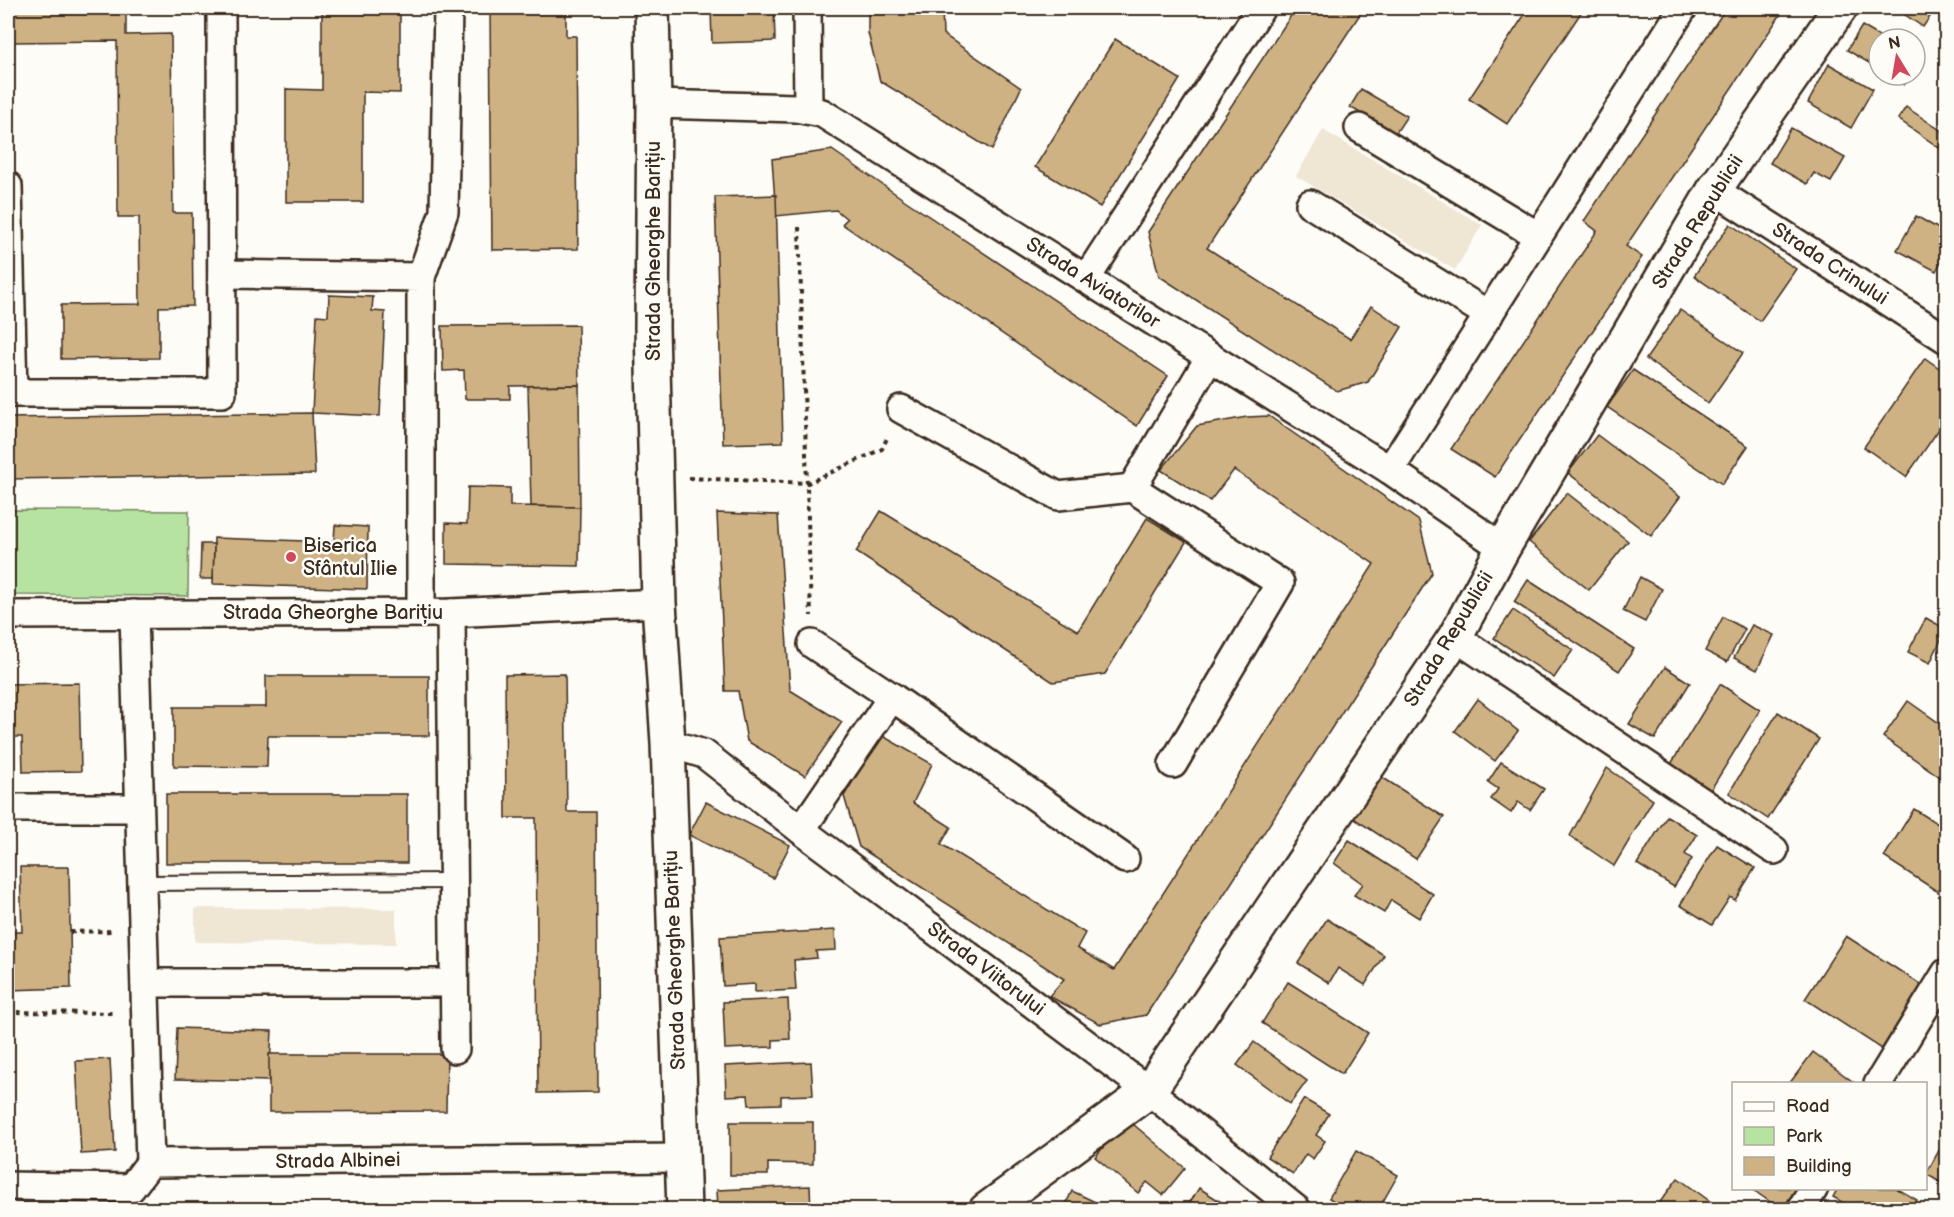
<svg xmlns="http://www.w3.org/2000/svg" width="1954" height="1217" font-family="'Balsamiq Sans',sans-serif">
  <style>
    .built { fill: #efe6d4 }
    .green { fill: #b6e3a1; stroke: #788660; stroke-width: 1.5 }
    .building { fill: #cfb284; stroke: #3b2a1e; stroke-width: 1.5 }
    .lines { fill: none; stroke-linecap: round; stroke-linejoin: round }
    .lane-casing { stroke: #3b2a1e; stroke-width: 18 }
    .street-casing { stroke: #3b2a1e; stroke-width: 32 }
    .secondary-casing { stroke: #3b2a1e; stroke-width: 38 }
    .path { stroke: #3b2a1e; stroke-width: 4; stroke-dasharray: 4.5 4.5; stroke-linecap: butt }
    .lane { stroke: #fdfcf7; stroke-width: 14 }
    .street { stroke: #fdfcf7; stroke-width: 27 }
    .secondary { stroke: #fdfcf7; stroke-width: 33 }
    .poi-dot { fill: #d1495b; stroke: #fdfcf7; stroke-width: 2 }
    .labels { text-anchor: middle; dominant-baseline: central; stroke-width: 5; stroke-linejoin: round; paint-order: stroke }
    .street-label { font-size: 20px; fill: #3b2a1e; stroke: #fdfcf7 }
    .poi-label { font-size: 20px; fill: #3b2a1e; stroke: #fdfcf7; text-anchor: start }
  </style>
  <rect width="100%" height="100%" fill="#fdfcf7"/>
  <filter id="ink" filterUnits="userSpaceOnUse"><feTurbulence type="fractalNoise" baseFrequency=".0167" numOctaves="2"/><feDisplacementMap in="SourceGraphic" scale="12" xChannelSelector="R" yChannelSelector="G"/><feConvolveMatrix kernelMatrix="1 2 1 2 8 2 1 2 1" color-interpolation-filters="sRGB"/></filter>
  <g filter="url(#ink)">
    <g class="built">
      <path d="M1323,130L1482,225L1455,270L1296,176Z"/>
      <path d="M195,908L396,909V944L195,942Z"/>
    </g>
    <path class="green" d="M8,510L189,511L188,596L8,595Z"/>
    <g class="building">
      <path d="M8,8H126V35L171,34L173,213H192L193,306L159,307V358L61,359V305L140,304L139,217H118L117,41L8,42Z"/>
      <path d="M322,8H400V93L363,92V202H286V89L322,90Z"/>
      <path d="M490,8H566V36H576L578,249L492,250Z"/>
      <path d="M711,8H774L775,41L712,43Z"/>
      <path d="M868,8H942L943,34L1021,88L992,150L880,81L868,33Z"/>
      <path d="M1296,8H1364L1207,248L1350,339L1371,306L1402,327L1368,382L1337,391L1159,276L1148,232Z"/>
      <path d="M1529,8H1584L1507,124L1469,99Z"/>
      <path d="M1726,8H1785L1626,246L1642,257L1495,477L1451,449L1597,231L1584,221Z"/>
      <path d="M1895,8H1936L1923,27Z"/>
      <path d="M1862,26L1884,39H1879V69L1847,50Z"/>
      <path d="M1115,39L1180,79L1100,207L1035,167Z"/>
      <path d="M1829,64L1873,89L1851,128L1808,103Z"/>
      <path d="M1888,75H1910L1904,85Z"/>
      <path d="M1361,89L1407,116L1395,134L1350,107Z"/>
      <path d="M1906,107L1946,134V140L1941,149L1898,119Z"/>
      <path d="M1791,128L1845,158L1831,182L1814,173L1807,184L1770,163Z"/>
      <path d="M832,150L906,201L1168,376L1137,426L842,224L847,219L836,210L776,216L772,159Z"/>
      <path d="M776,195L783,442L723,444L715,197Z"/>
      <path d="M1916,216L1946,233V253L1936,271L1897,250Z"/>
      <path d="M1730,224L1796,269L1760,321L1694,276Z"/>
      <path d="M329,295L373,297L372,311L385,312L380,416L312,413L317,315L328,316Z"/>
      <path d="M1680,310L1743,353L1708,403L1646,359Z"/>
      <path d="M578,325L579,385L510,386V399H465L464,370L443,371L442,326Z"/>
      <path d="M1925,358L1946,373V419L1906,477L1864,447Z"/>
      <path d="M1633,370L1748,446L1722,484L1607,407Z"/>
      <path d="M579,385L580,507L531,506L528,386Z"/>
      <path d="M312,413L315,474L8,479V418Z"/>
      <path d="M1269,416L1419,521L1432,573L1146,1015L1100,1024L1049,996L1064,979L859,847L844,796L881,735L932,764L913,803L951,827L941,844L1085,933L1077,948L1114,970L1374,564L1234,470L1210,501L1161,470L1197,426L1247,417Z"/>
      <path d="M1597,435L1680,497L1651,536L1568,473Z"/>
      <path d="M468,487L510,488V506L580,507L579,566L446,564V523L467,524Z"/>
      <path d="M1567,493L1628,541L1589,590L1529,542Z"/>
      <path d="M881,511L1078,631L1147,518L1186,542L1105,674L1053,682L856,552Z"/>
      <path d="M717,513L778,515L790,690L842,722L805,776L747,741L738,691H725Z"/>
      <path d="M335,525L368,527L367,589L213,584L214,538L334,542Z"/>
      <path d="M201,544H214L213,579H200Z"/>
      <path d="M1640,577L1662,589L1645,622L1623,611Z"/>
      <path d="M1528,580L1634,649L1619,671L1514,602Z"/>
      <path d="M1513,610L1573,650L1554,678L1494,638Z"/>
      <path d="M1723,617L1745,629L1727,662L1705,651Z"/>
      <path d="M1926,618L1946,629L1930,663L1908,652Z"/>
      <path d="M1752,625L1774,635L1757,670L1734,658Z"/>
      <path d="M1665,667L1690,683L1655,739L1629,724Z"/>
      <path d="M565,674L567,812H596L598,1092L538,1093L536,818H506L505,675Z"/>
      <path d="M266,676H429V736H268L267,767L174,766V707H266Z"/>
      <path d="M79,683L81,771L23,772L22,737H8V684Z"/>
      <path d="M1720,684L1760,710L1710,791L1671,764Z"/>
      <path d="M1478,699L1518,731L1495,761L1455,731Z"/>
      <path d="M1908,701L1946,728V781L1883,737Z"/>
      <path d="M1778,712L1819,739L1768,819L1729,793Z"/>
      <path d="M1501,762L1544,789L1530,810L1518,802L1511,813L1491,799L1498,789L1488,782Z"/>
      <path d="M1607,768L1653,800L1614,866L1570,836Z"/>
      <path d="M1374,772L1444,817L1416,859L1347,814Z"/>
      <rect x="166" y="794" width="241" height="69"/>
      <path d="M706,802L790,845L773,878L689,835Z"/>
      <path d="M1914,809L1946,829V897L1884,857Z"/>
      <path d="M1667,816L1697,835L1685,854L1692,859L1674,887L1637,864Z"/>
      <path d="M1349,840L1433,894L1419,918L1391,900L1384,913L1354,895L1363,884L1334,863Z"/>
      <path d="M1717,845L1755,868L1735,900L1730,897L1712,925L1680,905Z"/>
      <path d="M20,867H69L71,988L8,990V932H22Z"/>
      <path d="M1327,919L1384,955L1365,985L1338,968L1329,983L1298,963Z"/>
      <path d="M835,930L836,950L816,951L817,958L794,960L796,990L755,992V984L723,986L720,937Z"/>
      <path d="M1846,936L1923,986L1882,1049L1805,999Z"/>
      <path d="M1288,982L1368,1033L1342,1074L1262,1023Z"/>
      <path d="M788,999L790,1039L773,1040V1047L725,1049L723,1002Z"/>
      <path d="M177,1028L272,1031L269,1081L175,1079Z"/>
      <path d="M1254,1042L1307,1081L1290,1104L1237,1065Z"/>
      <path d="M1813,1052L1856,1084H1789Z"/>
      <path d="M269,1054H447L446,1111L269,1112Z"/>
      <path d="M110,1059L115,1152L81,1154L76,1061Z"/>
      <path d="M811,1062L813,1095L781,1096V1104L749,1105L748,1095L726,1096L725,1066Z"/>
      <path d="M1304,1099L1329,1114L1316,1135L1325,1141L1313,1159L1306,1154L1293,1174L1267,1157Z"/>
      <path d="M1127,1119L1185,1168L1163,1195L1147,1182L1138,1193L1095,1157Z"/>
      <path d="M730,1122H813V1164L768,1163V1175H730Z"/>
      <path d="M1946,1138V1183L1945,1185L1926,1174Z"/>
      <path d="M1356,1151L1398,1175L1378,1210H1349L1329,1198Z"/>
      <path d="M1678,1178L1722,1210H1654Z"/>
      <path d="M810,1186L811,1210H718L717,1190Z"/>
      <path d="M1199,1188L1234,1210H1185Z"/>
      <path d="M1750,1188H1796L1782,1210Z"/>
      <path d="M1838,1188H1896L1917,1200L1911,1210H1856L1833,1197Z"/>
      <path d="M1072,1191L1112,1210H1063Z"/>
      <rect x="459" y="1207" width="35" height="3"/>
    </g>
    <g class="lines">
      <g class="lane-casing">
        <path id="lane" d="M142,883L453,881"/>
      </g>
      <g class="street-casing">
        <g id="street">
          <path d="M807,8L808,110"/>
          <path d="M654,104L796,108L822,113L1390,470L1503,548"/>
          <path d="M1359,128L1538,236"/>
          <path d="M8,186L13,393"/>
          <path d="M1714,190L1946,339"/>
          <path d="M1310,204L1489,315"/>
          <path d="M222,274L421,277V613"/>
          <path d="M421,277L444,212L448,8"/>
          <path d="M1086,279L1261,8"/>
          <path d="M8,393H222L221,8"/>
          <path d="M901,409L1058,496L1132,488L1280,583L1173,764"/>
          <path d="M1390,470L1683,8"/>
          <path d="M1132,488L1210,357"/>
          <path d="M451,613L455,1049"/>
          <path d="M134,614L150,1163"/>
          <path d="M8,615L451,613L659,603"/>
          <path d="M1455,637L1774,850"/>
          <path d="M812,644L892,697L1125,859"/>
          <path d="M668,743L704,754L801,830L1149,1091L1297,1210"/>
          <path d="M8,808H139"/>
          <path d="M801,830L892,697"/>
          <path d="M145,983H454"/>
          <path d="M1878,1084L1946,973"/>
          <path d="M8,1186L131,1188L150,1163L681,1158"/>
          <path d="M1801,1210L1814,1188"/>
        </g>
      </g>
      <g class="secondary-casing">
        <g id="secondary">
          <path d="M652,8L654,104L652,327L659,603L668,743L684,1210"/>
          <path d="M986,1210L1149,1091L1455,637L1503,548L1714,190L1840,8"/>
        </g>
      </g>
      <g class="path">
        <path d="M799,227L811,616"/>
        <path d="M689,478L808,483L882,449L888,436"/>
        <path d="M70,932L113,931"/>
        <path d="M8,1012L115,1013"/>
      </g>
      <use href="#lane" class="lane"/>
      <use href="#street" class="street"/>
      <use href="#secondary" class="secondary"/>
    </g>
  </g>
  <circle class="poi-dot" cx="291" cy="557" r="6"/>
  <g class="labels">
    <g class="street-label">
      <text transform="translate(1698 222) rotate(-58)">Strada Republicii</text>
      <text transform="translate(654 251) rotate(-90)">Strada Gheorghe Barițiu</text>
      <text transform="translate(1830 264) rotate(33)">Strada Crinului</text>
      <text transform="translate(1093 283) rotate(32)">Strada Aviatorilor</text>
      <text x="333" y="613">Strada Gheorghe Barițiu</text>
      <text transform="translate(1449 639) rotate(-59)">Strada Republicii</text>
      <text transform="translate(675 960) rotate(-92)">Strada Gheorghe Barițiu</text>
      <text transform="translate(986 969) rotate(37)">Strada Viitorului</text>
      <text transform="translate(338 1161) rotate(-1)">Strada Albinei</text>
    </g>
    <g class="poi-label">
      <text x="303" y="546">Biserica<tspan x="303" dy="23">Sfântul Ilie</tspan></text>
    </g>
  </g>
  <rect width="1954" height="1217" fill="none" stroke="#fdfcf7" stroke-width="30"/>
  <rect x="15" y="15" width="1924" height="1187" fill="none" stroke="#3b2a1e" stroke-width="2" filter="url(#ink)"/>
  <rect x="1732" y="1082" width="195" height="108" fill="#fdfcf7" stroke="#afa8a0" stroke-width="1.5"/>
  <rect x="1744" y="1102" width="30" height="9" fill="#fdfcf7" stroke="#afa8a0" stroke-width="1.5"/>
  <text x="1786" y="1112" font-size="18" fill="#3b2a1e">Road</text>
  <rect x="1744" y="1127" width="30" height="18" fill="#b6e3a1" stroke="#afa8a0" stroke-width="1.5"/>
  <text x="1786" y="1142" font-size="18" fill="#3b2a1e">Park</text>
  <rect x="1744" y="1157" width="30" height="18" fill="#cfb284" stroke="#afa8a0" stroke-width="1.5"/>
  <text x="1786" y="1172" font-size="18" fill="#3b2a1e">Building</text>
  <g transform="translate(1897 57) rotate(349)"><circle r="28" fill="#fdfcf7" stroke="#afa8a0" stroke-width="1.5"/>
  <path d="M0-4.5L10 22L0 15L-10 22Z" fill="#d1495b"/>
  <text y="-9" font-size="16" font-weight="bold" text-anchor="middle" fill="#3b2a1e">N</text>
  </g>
</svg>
